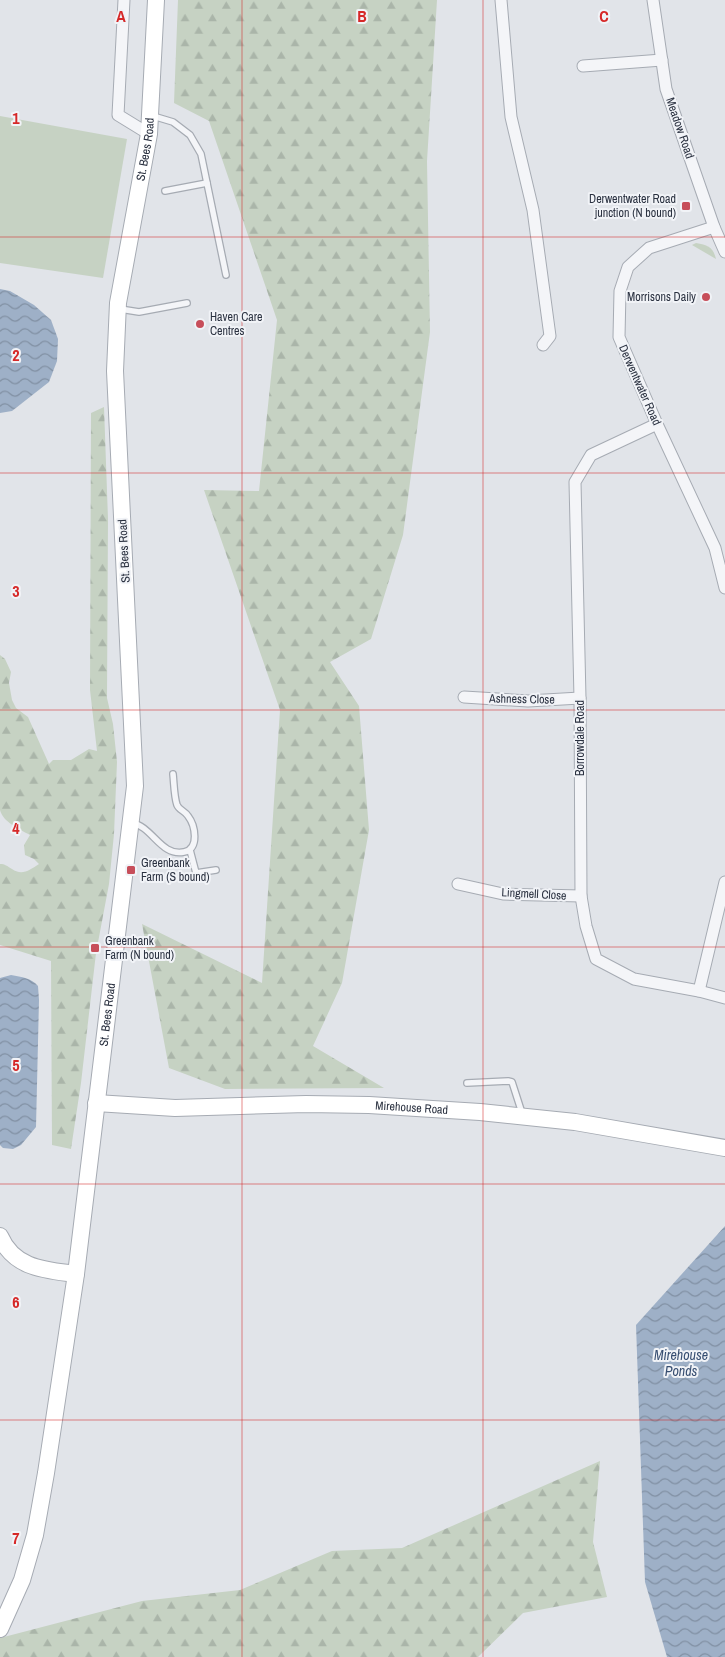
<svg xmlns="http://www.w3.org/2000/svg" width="725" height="1657" font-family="'Archivo Narrow',sans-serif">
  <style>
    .grass { fill: url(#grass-tufts) }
    .forest { fill: url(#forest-firs) }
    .pitch { fill: #c6d2c3 }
    .water { fill: url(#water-waves) }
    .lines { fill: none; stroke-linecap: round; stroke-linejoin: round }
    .lane-casing { stroke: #a6abb3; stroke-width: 8 }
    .street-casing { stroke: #a6abb3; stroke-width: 13 }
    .secondary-casing { stroke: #a6abb3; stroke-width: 18 }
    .lane { stroke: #f4f5f8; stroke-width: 5.5 }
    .street { stroke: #f4f5f8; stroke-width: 11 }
    .secondary { stroke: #fff; stroke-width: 16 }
    .grid { fill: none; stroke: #d62828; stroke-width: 1; stroke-opacity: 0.55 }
    .poi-dot { fill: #c74e5a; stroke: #f1f3f7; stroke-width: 2 }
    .labels { text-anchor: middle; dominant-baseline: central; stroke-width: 4; stroke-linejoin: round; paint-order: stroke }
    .street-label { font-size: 12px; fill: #2a3140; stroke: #f1f3f7 }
    .poi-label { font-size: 12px; fill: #2a3140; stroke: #f1f3f7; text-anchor: start }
    .water-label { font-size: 14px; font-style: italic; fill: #374e71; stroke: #f1f3f7 }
    .grid-label { font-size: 16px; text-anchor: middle; font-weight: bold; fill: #d62828; stroke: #f1f3f7; stroke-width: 4; stroke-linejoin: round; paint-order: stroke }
  </style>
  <defs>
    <pattern id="grass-tufts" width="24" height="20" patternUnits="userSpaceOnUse" patternTransform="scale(1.25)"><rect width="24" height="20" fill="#c6d2c3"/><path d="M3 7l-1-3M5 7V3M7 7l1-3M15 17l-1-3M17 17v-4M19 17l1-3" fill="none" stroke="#aab5a9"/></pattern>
    <pattern id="forest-firs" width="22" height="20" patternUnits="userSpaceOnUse" patternTransform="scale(1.25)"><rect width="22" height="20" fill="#c6d2c3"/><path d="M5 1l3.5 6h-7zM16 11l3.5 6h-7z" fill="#aab5a9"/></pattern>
    <pattern id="water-waves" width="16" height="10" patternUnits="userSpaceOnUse" patternTransform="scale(1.25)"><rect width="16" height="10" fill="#9eb0c7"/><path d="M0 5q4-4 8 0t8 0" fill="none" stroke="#8190a3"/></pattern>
  </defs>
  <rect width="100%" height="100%" fill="#e1e4e9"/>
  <path class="grass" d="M696,243C708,245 713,247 716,259L692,245Z"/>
  <g class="forest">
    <path d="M178,0H437L427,161L430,332L403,535L371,639L330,662L359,706L369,830L342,983L313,1046L384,1088L225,1089L169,1068L142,924L262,983L280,710L204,490L259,491L277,320L209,121L174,103Z"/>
    <path d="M104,407L108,519L107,698L113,724L117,762L114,834L109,884L96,953L81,1083L71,1149L52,1145L51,961L0,945V864C5,864 7,866 12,869C22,876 30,870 39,864L34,859L25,855L24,845L30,835C19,829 3,822 0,810V655L5,659L11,672L9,683L12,700L16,708L28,717L49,764L53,760H71L89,749L97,751L90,690L91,413Z"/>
    <path d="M600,1461L593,1542L607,1597L523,1613L478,1657H0V1638L142,1601L240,1590L332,1551L402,1548Z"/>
  </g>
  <path class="pitch" d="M0,116L127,139L103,278L0,263Z"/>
  <g class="water">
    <path d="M0,289L10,291L34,305L51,320L58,339L57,361L49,382L12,411L0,413Z"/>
    <path d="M11,975C22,977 31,978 38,986L39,1000L36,1127L21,1145L13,1149L3,1148L0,1145V978Z"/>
    <path d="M725,1226V1657H667L645,1582L636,1325Z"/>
  </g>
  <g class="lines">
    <g class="lane-casing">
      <g id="lane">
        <path d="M153,116L173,122L190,135L201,154L226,275"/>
        <path d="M165,191L207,183"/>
        <path d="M120,309L139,312L187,303"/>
        <path d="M132,823C152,826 161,857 184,852C200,849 195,825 188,816C185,811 179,810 177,805C174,796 174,783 173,774"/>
        <path d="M190,850L196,873L216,870"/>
        <path d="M467,1083L508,1081L512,1082L522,1113"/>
      </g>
    </g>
    <g class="street-casing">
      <g id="street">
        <path d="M124,0L118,115L149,134"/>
        <path d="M501,0L511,117L533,210L550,336L543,345"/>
        <path d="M653,0L666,89L714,227L725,252"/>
        <path d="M583,66L662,60"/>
        <path d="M714,227L649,248L628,267L620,291L619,337L657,424L715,548L725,588"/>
        <path d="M657,424L591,455L575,482L580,698L581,896L586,926L596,959L634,979L699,991L725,998"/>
        <path d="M464,697L528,701L580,698"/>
        <path d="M458,884L503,894L581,896"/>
        <path d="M699,991L725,882"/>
      </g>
    </g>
    <g class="secondary-casing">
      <g id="secondary">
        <path id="s1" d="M96,1103L175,1108L306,1104L369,1105L480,1112L575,1122L725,1148"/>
        <path d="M0,1236C14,1269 46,1270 76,1274"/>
        <path id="s2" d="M0,1629L22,1580L35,1535L46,1473L76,1274L135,786L115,371L118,303L149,134L156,0"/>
      </g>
    </g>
    <use href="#lane" class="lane"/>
    <use href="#street" class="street"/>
    <use href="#secondary" class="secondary"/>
  </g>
  <path class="grid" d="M242,0V1657M483,0V1657M0,237H725M0,473H725M0,710H725M0,947H725M0,1184H725M0,1420H725"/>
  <g class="poi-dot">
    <rect x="681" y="201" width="10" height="10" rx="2.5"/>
    <circle cx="706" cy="297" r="5"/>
    <circle cx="200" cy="324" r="5"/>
    <rect x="126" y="865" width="10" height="10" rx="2.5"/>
    <rect x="90" y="943" width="10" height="10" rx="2.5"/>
  </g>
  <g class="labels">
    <g class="street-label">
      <text transform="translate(680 128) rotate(71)">Meadow Road</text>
      <text stroke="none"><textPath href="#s2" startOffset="1496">St. Bees Road</textPath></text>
      <text transform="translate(640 385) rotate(66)">Derwentwater Road</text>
      <text transform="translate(124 551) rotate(-93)">St. Bees Road</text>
      <text transform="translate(522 699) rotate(1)">Ashness Close</text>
      <text transform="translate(580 738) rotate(-90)">Borrowdale Road</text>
      <text transform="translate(534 894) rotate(3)">Lingmell Close</text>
      <text stroke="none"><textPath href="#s2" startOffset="626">St. Bees Road</textPath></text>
      <text stroke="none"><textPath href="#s1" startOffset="316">Mirehouse Road</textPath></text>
    </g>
    <g class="poi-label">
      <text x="676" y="199" text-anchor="end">Derwentwater Road<tspan x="676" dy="14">junction (N bound)</tspan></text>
      <text x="696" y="297" text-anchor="end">Morrisons Daily</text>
      <text x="210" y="317">Haven Care<tspan x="210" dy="14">Centres</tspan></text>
      <text x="141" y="863">Greenbank<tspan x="141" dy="14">Farm (S bound)</tspan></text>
      <text x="105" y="941">Greenbank<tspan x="105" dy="14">Farm (N bound)</tspan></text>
    </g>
    <g class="water-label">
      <text x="681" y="1355">Mirehouse<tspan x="681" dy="16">Ponds</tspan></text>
    </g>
  </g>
  <g class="grid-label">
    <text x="121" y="22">A</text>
    <text x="362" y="22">B</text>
    <text x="604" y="22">C</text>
    <text x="16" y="124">1</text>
    <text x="16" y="361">2</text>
    <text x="16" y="597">3</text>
    <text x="16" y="834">4</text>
    <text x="16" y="1071">5</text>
    <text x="16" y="1308">6</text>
    <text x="16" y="1544">7</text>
  </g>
</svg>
